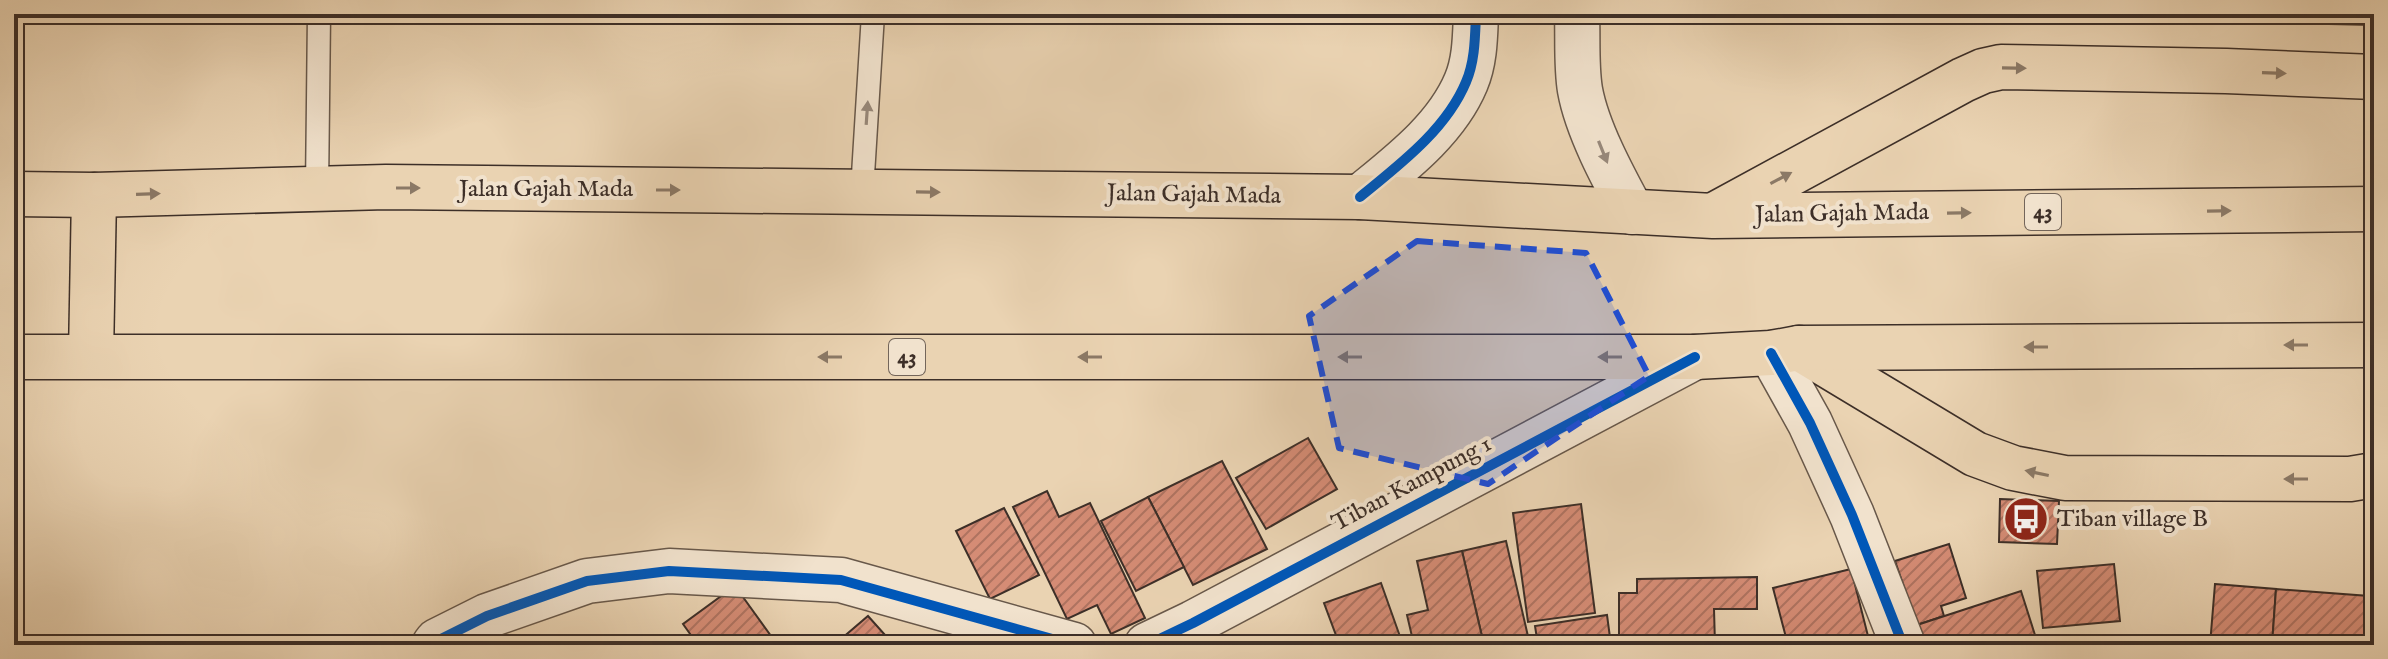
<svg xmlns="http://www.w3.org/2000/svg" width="2388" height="659" font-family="'IM FELL English',serif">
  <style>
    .building { fill: url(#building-hatch); stroke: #3d2f28; stroke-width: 2 }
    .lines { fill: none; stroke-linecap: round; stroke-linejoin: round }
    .lane-casing { stroke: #68584a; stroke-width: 25 }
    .street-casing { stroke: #68584a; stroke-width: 47 }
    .highway-casing { stroke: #3d2f28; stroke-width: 47 }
    .lane { stroke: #f1e2cd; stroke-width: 22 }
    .street { stroke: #f1e2cd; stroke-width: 44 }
    .highway { stroke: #ead3b2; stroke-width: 44 }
    .cycleway-casing { stroke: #f1e2cd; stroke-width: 15 }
    .cycleway { stroke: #0057b8; stroke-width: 10 }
    .oneway { fill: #8b7966 }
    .oneway2 { fill: #97887a }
    .marked { fill: #1d4ed8; fill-opacity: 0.2; stroke: #1d4ed8; stroke-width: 6; stroke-dasharray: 16 10; stroke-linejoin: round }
    .labels { text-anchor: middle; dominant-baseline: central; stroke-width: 8; stroke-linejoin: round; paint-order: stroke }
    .shield { fill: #f1e2cd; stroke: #73655a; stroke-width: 2 }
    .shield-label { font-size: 22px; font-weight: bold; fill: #3d2f28 }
    .street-label { font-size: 24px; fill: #3d2f28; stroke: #f1e2cd }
    .poi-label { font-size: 24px; fill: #3d2f28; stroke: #f1e2cd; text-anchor: start }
  </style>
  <defs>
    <pattern id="building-hatch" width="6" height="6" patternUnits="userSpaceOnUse" patternTransform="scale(2)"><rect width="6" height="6" fill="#d58c75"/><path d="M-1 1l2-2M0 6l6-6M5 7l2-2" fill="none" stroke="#ae7360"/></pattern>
  </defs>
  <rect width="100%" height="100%" fill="#ead3b2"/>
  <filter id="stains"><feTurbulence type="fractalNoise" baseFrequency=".0025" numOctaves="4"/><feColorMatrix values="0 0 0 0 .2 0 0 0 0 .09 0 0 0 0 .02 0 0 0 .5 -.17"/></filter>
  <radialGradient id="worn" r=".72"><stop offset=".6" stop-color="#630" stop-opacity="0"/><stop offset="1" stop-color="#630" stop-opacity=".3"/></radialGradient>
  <g class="building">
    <path d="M2331,14H2374V25L2330,24Z"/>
    <path d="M1308,438L1337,489L1266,529L1236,478Z"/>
    <path d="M1222,461L1267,549L1193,585L1148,497Z"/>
    <path d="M1047,491L1059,517L1090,503L1145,618L1111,634L1097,605L1067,619L1013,507Z"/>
    <path d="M1148,497L1184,567L1136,591L1101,521Z"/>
    <path d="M2000,499L2059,501L2057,544L1999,542Z"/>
    <path d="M1581,504L1595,613L1528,622L1513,513Z"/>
    <path d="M1004,508L1039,575L990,599L956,531Z"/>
    <path d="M1506,541L1530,645H1484L1462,551Z"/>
    <path d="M1949,544L1966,598L1941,606L1944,616L1917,625L1895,561Z"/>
    <path d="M1462,551L1484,645H1414L1407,615L1428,610L1417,561Z"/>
    <path d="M2374,561V638L2369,637Z"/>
    <path d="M2114,564L2120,621L2043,628L2037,571Z"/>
    <path d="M1851,569L1868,636L1832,645H1788L1773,588Z"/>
    <path d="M1757,577V609H1714L1715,645H1619V593H1637V579Z"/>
    <path d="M1381,583L1403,645H1317L1337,638L1324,603Z"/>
    <path d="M2215,584L2276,589L2272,645H2210Z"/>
    <path d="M735,586L771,636L757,645H698L683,624Z"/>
    <path d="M2276,589L2369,596L2365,645H2272Z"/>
    <path d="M2021,591L2035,635L2004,645H1924L1917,625Z"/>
    <path d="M1607,615L1611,645H1538L1535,626Z"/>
    <path d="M868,616L894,645H834Z"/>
    <path d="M2042,637L2045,645H2018Z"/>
  </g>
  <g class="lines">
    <g class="lane-casing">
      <g id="lane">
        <path d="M317,189L319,14"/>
        <path d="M862,191L873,14"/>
      </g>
    </g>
    <g class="street-casing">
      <g id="street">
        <path d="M1577,14C1578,39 1576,66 1580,90C1587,129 1613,177 1632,212"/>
        <path d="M1360,197C1399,165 1446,130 1466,82C1475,61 1475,37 1476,14"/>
        <path d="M1771,353L1810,423L1852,515L1903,645"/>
        <path d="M434,645L437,641L487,616L587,581L669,571L841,580L1074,645"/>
        <path d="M1147,645L1193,623L1695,357"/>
      </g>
    </g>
    <g class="highway-casing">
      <g id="highway">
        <path d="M14,194L94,195L386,187L1360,197L1713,216L2374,209"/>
        <path d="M1718,213L1963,80L1983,71L2001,67L2226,71L2374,77"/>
        <path d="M1799,348L1975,454L2013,468L2065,478L2350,479L2374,475"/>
        <path d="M91,356L94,195"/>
        <path d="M14,357H1695L1771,353L1799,348L2374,345"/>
      </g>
    </g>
    <use href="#lane" class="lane"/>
    <use href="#street" class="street"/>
    <use href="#highway" class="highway"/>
    <g class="cycleway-casing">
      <g id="cycleway">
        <path d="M1360,197C1399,165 1446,130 1466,82C1475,61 1475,37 1476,14"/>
        <path d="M1771,353L1810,423L1852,515L1903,645"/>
        <path d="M434,645L437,641L487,616L587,581L669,571L841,580L1074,645"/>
        <path d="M1147,645L1193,623L1695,357"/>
      </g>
    </g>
    <use href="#cycleway" class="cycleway"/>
  </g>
  <defs><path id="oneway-solid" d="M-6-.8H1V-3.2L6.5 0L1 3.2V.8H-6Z" transform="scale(2)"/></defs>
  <g class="oneway">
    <use href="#oneway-solid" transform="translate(2014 68) rotate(1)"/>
    <use href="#oneway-solid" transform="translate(2274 73) rotate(2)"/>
    <use href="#oneway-solid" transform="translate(1781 178) rotate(-28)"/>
    <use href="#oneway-solid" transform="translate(408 188)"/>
    <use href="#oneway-solid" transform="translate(668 190)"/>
    <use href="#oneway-solid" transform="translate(928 192) rotate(1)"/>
    <use href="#oneway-solid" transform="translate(148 194) rotate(-2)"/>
    <use href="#oneway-solid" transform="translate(2219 211) rotate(-1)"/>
    <use href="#oneway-solid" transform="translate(1959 213) rotate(-1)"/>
    <use href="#oneway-solid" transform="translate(2296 345) rotate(180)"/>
    <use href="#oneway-solid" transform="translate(2036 347) rotate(180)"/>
    <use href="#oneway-solid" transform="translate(830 357) rotate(-180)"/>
    <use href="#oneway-solid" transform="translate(1090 357) rotate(-180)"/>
    <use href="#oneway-solid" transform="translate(1350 357) rotate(-180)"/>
    <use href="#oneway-solid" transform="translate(1610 357) rotate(-180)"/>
    <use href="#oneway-solid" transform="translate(2037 473) rotate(-168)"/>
    <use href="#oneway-solid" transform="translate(2296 479) rotate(-180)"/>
  </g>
  <g class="oneway2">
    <use href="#oneway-solid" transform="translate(867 113) rotate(-86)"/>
    <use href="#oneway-solid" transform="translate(1603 152) rotate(68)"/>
  </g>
  <path class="marked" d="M1417,241L1586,253L1649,376L1488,484L1339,448L1309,316Z"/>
  <defs>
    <g id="bus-disc" transform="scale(2.3)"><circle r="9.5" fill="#8f2418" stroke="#f1e2cd"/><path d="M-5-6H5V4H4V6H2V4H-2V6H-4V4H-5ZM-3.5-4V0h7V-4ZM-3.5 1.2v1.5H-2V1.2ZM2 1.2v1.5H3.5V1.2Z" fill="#fff"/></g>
  </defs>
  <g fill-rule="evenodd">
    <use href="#bus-disc" x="2026" y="519"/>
  </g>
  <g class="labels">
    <g class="shield">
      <rect x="2025" y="194" width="36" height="36" rx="6"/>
      <rect x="889" y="339" width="36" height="36" rx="6"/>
    </g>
    <g class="shield-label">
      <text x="2043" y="212">43</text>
      <text x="907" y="357">43</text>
    </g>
    <g class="street-label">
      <text x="546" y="189">Jalan Gajah Mada</text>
      <text transform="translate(1194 195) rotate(1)">Jalan Gajah Mada</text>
      <text transform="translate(1842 214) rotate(-1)">Jalan Gajah Mada</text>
      <text transform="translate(1412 484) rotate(-28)">Tiban Kampung 1</text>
    </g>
    <g class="poi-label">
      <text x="2057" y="519">Tiban village B</text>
    </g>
  </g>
  <rect width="2388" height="659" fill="none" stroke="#ead3b2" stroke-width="48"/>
  <rect x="16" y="16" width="2356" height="627" fill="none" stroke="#3d2f28" stroke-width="4"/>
  <rect x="24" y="24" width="2340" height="611" fill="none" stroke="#3d2f28" stroke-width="2"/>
  <rect width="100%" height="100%" filter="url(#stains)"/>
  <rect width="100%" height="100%" fill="url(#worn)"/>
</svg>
